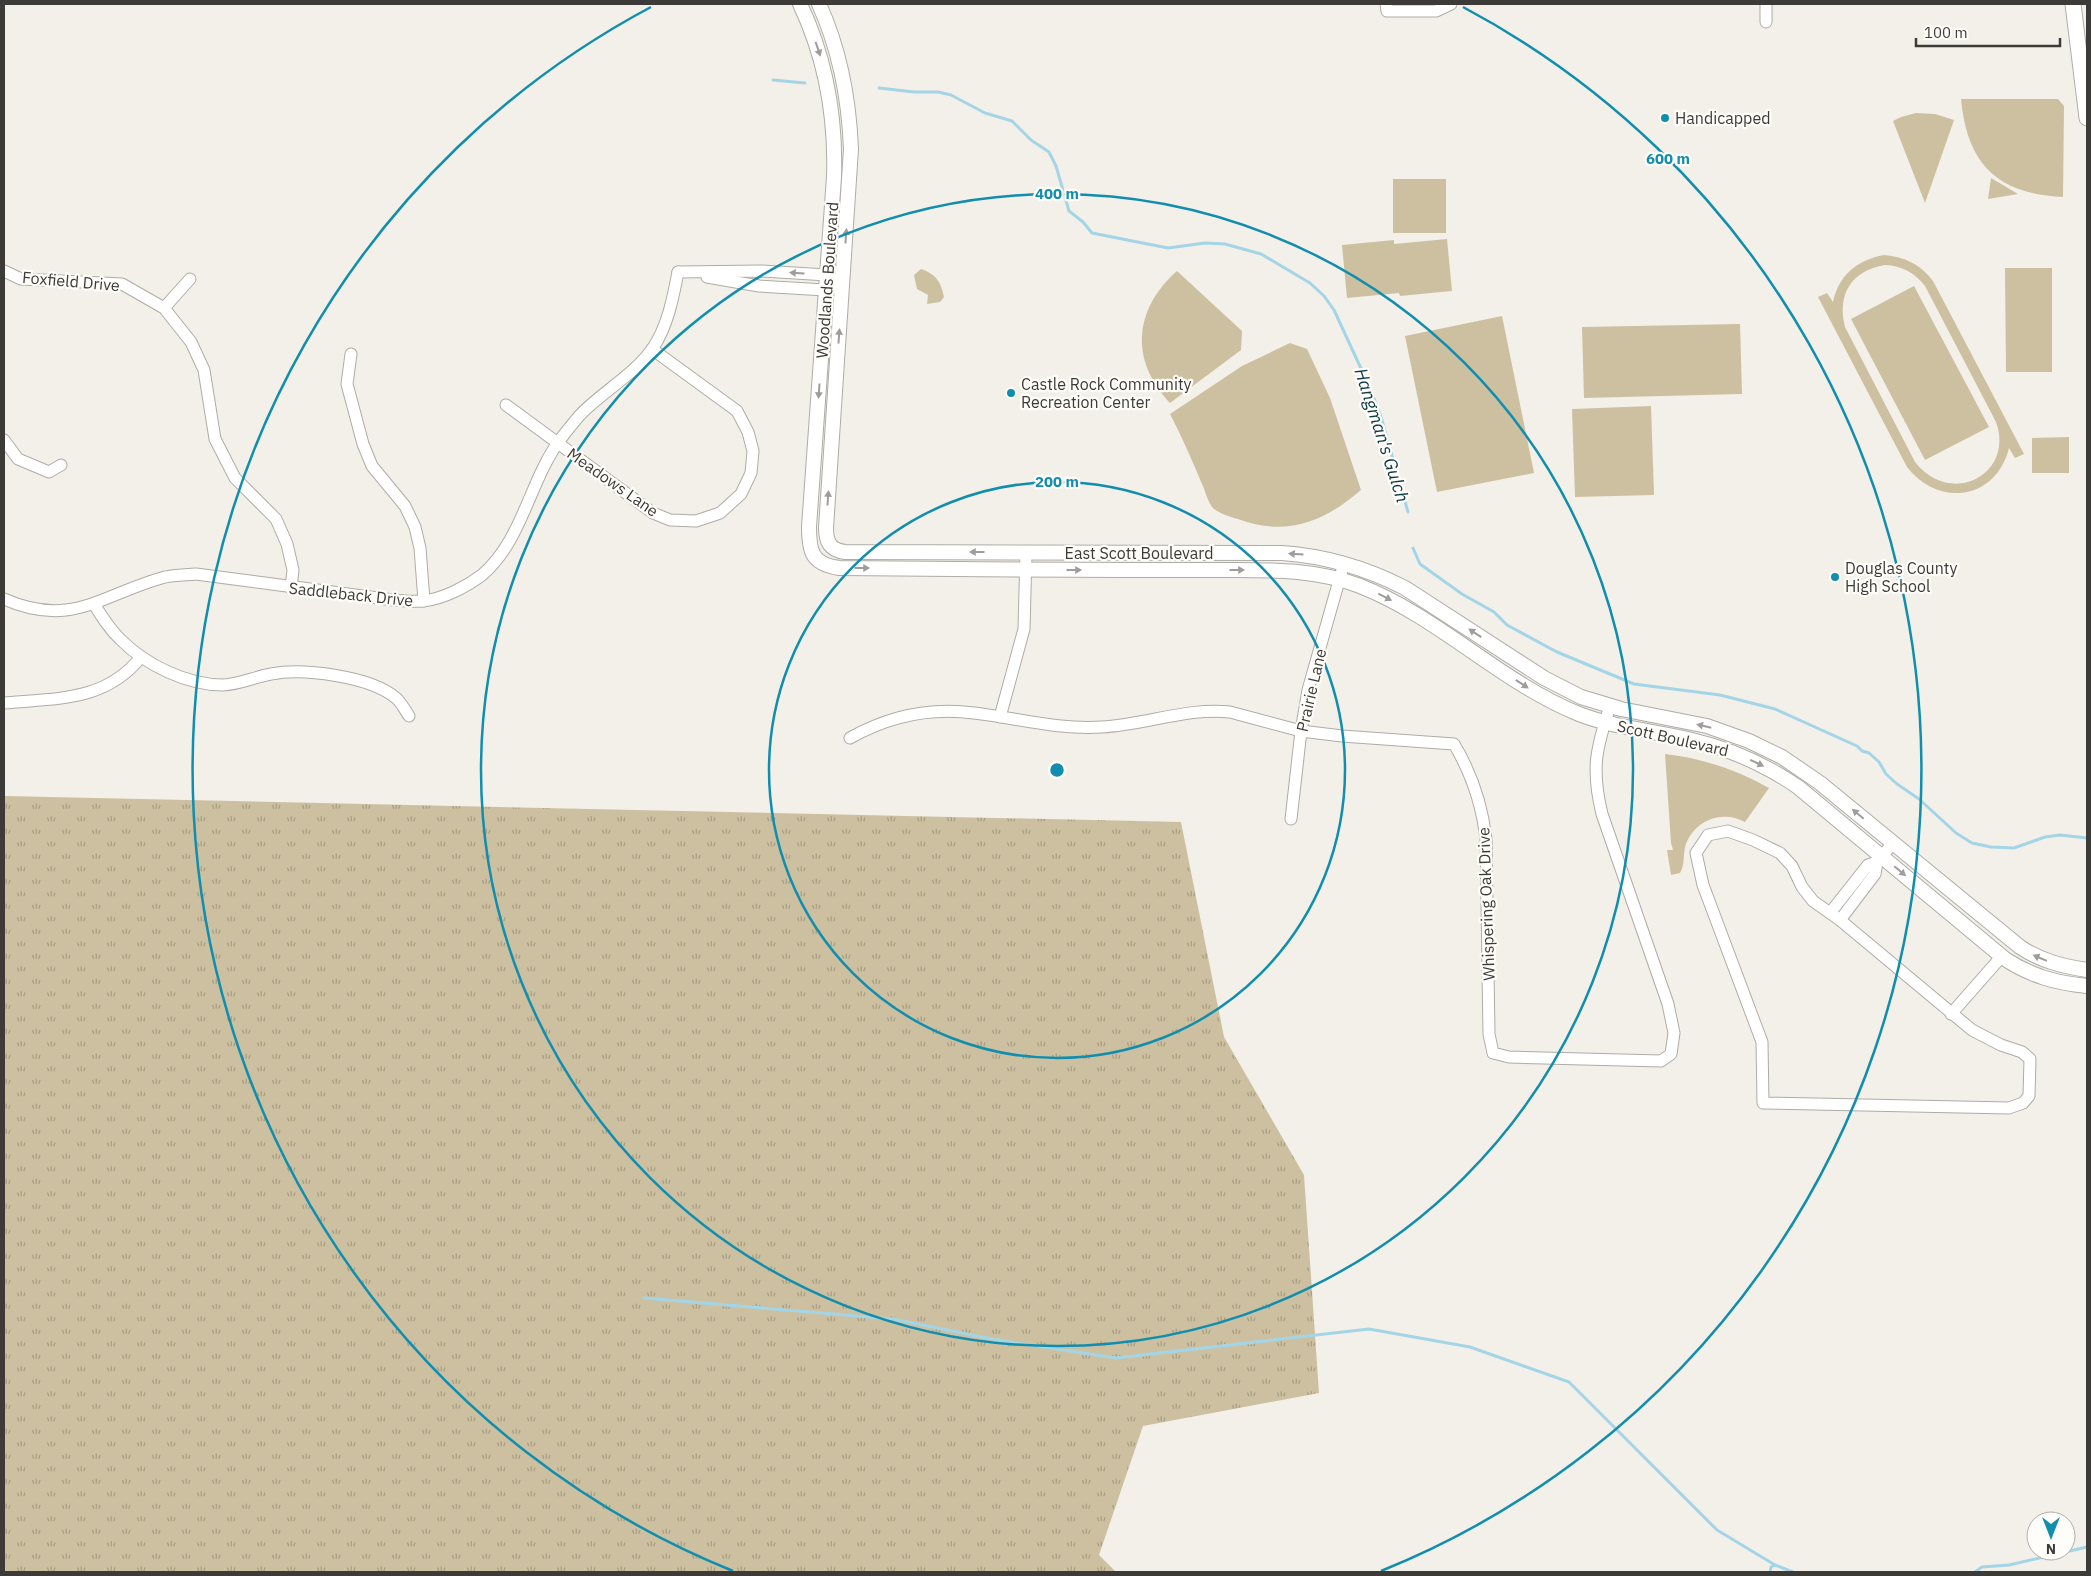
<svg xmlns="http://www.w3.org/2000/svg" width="2091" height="1576" font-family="'IBM Plex Sans',sans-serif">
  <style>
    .grass { fill: url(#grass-tufts) }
    .park { fill: #ccc0a0; fill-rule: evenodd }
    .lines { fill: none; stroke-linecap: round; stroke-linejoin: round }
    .stream { stroke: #a4d5e7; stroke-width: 3 }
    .minor-casing { stroke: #aeaca6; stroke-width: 13 }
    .tertiary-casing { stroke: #aeaca6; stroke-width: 16 }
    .secondary-casing { stroke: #aeaca6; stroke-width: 17 }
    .minor { stroke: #fff; stroke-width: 11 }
    .tertiary { stroke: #fff; stroke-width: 14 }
    .secondary { stroke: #fff; stroke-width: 15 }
    .oneway { fill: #9e9d9c }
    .ring { fill: none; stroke: #118dae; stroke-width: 2.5 }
    .poi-dot { fill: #118dae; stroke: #fffdf9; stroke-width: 2 }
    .labels { text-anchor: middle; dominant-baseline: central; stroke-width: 4.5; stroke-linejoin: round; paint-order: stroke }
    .poi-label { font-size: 16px; fill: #3c3b38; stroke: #fffdf9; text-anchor: start }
    .street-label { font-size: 16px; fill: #3c3b38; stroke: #fffdf9 }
    .water-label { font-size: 18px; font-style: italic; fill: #0d3947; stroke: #fffdf9 }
    .centre { fill: #118dae; stroke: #fffdf9; stroke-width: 2.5 }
    .ring-label { font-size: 15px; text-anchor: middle; font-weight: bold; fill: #118dae; stroke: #fffdf9; stroke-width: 4.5; stroke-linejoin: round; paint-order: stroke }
  </style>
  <defs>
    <pattern id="grass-tufts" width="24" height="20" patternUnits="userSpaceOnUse" patternTransform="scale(1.25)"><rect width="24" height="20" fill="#ccc0a0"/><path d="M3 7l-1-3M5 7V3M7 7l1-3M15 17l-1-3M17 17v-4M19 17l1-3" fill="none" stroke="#a79d83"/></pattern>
  </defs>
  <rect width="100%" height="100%" fill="#f3f0e9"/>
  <path class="grass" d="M4,796L1181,822L1224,1037L1304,1175L1319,1393L1143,1426L1099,1555L1116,1572H4Z"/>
  <g class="park">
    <path d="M1961,99H2058L2064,106L2063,197C1997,194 1967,164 1961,99Z"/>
    <path d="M1916,113L1935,114L1954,120L1925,203L1893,121L1901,117Z"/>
    <path d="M1991,178L2018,194L1988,199Z"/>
    <rect x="1393" y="179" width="53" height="54"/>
    <path d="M1447,239L1452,291L1400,296L1399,293L1347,298L1342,245L1394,240V244Z"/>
    <path d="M1884,255C1905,257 1920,264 1933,281L2024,454L2015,458L2009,448C1996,500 1939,508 1907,467L1818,297L1827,293L1833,302C1839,275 1857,260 1884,255ZM1885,265C1902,266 1914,272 1925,286L1996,422C2015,474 1951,508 1915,462L1845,327C1837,294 1851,271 1885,265Z"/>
    <path d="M2005,268H2052V372H2006Z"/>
    <path d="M921,269C936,274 941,282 944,297L940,302L927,304L928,295L917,289L914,275Z"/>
    <path d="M1177,271L1242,331L1241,350L1170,403C1129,360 1134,309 1177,271Z"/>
    <path d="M1914,286L1989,427L1925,460L1851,319Z"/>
    <path d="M1502,316L1534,473L1437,492L1405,336Z"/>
    <path d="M1740,324L1742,394L1584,398L1582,327Z"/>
    <path d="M1290,343L1307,349L1330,398L1361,490C1324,522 1286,537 1238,519C1231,517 1218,513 1213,508C1208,503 1205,490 1202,484C1192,460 1182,437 1170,414L1242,366Z"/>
    <path d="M1651,406L1654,495L1575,497L1572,409Z"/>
    <path d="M2069,437V473H2032V438Z"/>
    <path d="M1665,754C1702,758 1737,770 1769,788L1745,822C1721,809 1693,821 1685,847C1683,857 1685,864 1680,873L1671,875L1667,850H1673L1671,843Z"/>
  </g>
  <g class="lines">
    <g class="stream">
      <path d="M773,80L805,83"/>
      <path d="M879,88L914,92H938L951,95L985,113L1012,121L1031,140L1049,152L1056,166L1069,211L1083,222L1092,233L1168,248L1205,243L1225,244L1261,254L1310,283L1324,296L1334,310L1370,388L1381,417L1408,512"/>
      <path d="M1413,548L1420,564L1462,594L1494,612L1507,625L1557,652L1634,684L1720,695L1775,709L1857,746L1862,751L1869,753L1879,762L1886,774L1897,784L1919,799L1956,833L1972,843L1991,847L2014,848L2045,837L2060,835L2087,838"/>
      <path d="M644,1298L893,1319L992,1339L1116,1358L1369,1329L1470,1347L1569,1382L1717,1530L1775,1565"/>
      <path d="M1770,1572L1771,1567L1775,1565L1793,1572"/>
      <path d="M1975,1572L1982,1567L2009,1565L2087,1547"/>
    </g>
    <g class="minor-casing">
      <g id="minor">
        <path d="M1386,4L1387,11H1436L1451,4"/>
        <path d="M1766,22V4"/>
        <path d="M4,271L21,279L122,284L164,308L191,342L204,370L215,439L235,478L276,519L287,544L293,570L291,588"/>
        <path d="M678,272L762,271L827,275L843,285"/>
        <path d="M707,277L759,286L825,290L832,288"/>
        <path d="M164,308L190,279"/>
        <path d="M351,354L347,384L363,444L372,466L405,506L415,527L420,548L424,601"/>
        <path d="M506,405L653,513L670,520L696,521L720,513L741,494L751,473L753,451L748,432L737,411L652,349"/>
        <path d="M4,440L18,459L49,472L61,465"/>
        <path d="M4,599C72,629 102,594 165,577C175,575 186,575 196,574L393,600C403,601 413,602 423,601C443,599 466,587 482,575C522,541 529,483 559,441C566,432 573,423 580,415C602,392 635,374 653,348C668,325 673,298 678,272"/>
        <path d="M94,604C102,617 110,630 121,640C146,665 187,685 223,685C241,684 254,677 271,674C303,668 370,676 396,698C401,702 405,710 409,716"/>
        <path d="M4,703C56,698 105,702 141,657"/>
        <path d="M1000,717L1024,629L1026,553"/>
        <path d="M850,738C889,716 929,707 974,713C1017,718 1058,730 1102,727C1144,725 1189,707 1230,712L1301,731L1342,736L1454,744C1472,774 1482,804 1486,839L1489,1034L1493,1053L1509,1057L1661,1061L1671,1054L1674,1033L1668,1004L1602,814C1591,769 1596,749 1610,706"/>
        <path d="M1291,819L1301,731L1308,690L1344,563"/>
        <path d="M1728,831L1753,840L1780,853L1792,866L1802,887L1813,901L1840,920L1972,1030L2001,1045L2022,1052L2030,1059L2029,1096L2023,1103L2009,1108L1763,1103L1762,1042L1703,885L1696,853L1708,835Z"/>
        <path d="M1830,913L1868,865L1877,862"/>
        <path d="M1840,920L1875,874L1877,862L1893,843"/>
        <path d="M1951,1014L2002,956"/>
      </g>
    </g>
    <g class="tertiary-casing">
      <g id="tertiary">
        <path d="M800,4C826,59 836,116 834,177L809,527C809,552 812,564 839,568C935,569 1032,570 1128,570C1160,570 1193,570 1225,570C1271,570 1317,569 1360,586C1439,617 1500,682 1579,714C1615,728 1655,731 1692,740C1730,749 1766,765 1798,787L2005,959C2031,976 2056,983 2087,986"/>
        <path d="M819,4C840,50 849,99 851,149L826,528C826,542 830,550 845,552L1282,553C1326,556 1366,568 1405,588L1544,678L1581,697L1621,709L1707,726L1749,741L1782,757L1820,783L2020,947C2041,961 2062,966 2087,970"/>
      </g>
    </g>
    <g class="secondary-casing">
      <path id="secondary" d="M2073,4L2087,118"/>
    </g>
    <use href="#minor" class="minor"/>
    <use href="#tertiary" class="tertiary"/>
    <use href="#secondary" class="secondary"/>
  </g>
  <defs><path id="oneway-solid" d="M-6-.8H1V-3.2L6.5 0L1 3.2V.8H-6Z" transform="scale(1.25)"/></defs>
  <g class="oneway">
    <use href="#oneway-solid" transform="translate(818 49) rotate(71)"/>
    <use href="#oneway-solid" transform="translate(846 236) rotate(-86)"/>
    <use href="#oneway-solid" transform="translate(797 273) rotate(-176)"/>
    <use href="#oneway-solid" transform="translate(839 336) rotate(-86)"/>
    <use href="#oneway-solid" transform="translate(819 391) rotate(94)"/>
    <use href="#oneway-solid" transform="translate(828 498) rotate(-86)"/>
    <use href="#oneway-solid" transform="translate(977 552) rotate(-180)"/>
    <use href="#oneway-solid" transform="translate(1296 554) rotate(-176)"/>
    <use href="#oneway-solid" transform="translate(862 568)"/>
    <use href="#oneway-solid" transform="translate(1074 570)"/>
    <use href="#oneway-solid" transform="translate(1237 570)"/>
    <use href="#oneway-solid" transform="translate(1385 597) rotate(27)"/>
    <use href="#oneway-solid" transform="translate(1475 633) rotate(-147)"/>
    <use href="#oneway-solid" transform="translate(1522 684) rotate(33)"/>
    <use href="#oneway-solid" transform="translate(1704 726) rotate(-167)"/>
    <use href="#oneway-solid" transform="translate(1757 763) rotate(25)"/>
    <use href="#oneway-solid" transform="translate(1858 814) rotate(-140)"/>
    <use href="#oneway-solid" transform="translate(1900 871) rotate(40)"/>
    <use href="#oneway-solid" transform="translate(2040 958) rotate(-157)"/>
  </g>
  <g class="ring">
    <circle cx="1057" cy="770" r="288"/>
    <circle cx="1057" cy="770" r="576"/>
    <path d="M733 1571A864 864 0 0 1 651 7M1463 7A864 864 0 0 1 1381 1571"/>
  </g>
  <g class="poi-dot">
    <circle cx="1665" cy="118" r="5"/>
    <circle cx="1011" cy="393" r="5"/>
    <circle cx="1835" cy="577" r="5"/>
  </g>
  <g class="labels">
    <g class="poi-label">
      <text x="1675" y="118">Handicapped</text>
      <text x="1021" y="384">Castle Rock Community<tspan x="1021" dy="18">Recreation Center</tspan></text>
      <text x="1845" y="568">Douglas County<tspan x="1845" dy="18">High School</tspan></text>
    </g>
    <g class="street-label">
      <text transform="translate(827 280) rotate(-86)">Woodlands Boulevard</text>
      <text transform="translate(71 281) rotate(5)">Foxfield Drive</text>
      <text transform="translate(613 482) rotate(35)">Meadows Lane</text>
      <text x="1139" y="553">East Scott Boulevard</text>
      <text transform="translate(351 594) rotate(6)">Saddleback Drive</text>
      <text transform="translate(1311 690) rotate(-77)">Prairie Lane</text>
      <text transform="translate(1673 738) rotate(13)">Scott Boulevard</text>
      <text transform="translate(1486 904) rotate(-92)">Whispering Oak Drive</text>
    </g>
    <g class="water-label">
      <text transform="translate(1382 435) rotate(72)">Hangman's Gulch</text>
    </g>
  </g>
  <circle cx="1057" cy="770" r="8" class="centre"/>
  <g class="ring-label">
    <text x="1668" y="164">600 m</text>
    <text x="1057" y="199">400 m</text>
    <text x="1057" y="487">200 m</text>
  </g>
  <rect width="2091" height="1576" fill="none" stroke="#3c3b38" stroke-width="10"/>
  <g transform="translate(2051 1536) rotate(180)"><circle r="24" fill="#fffdf9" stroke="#b1afac"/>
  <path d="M0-4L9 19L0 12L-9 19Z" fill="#118dae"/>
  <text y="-8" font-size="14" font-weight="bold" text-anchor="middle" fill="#3c3b38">N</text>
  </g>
  <path d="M1916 38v8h144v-8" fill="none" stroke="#3c3b38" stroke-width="2.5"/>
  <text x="1924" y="38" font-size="15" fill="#3c3b38" stroke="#fffdf9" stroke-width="4" paint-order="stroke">100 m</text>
</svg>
